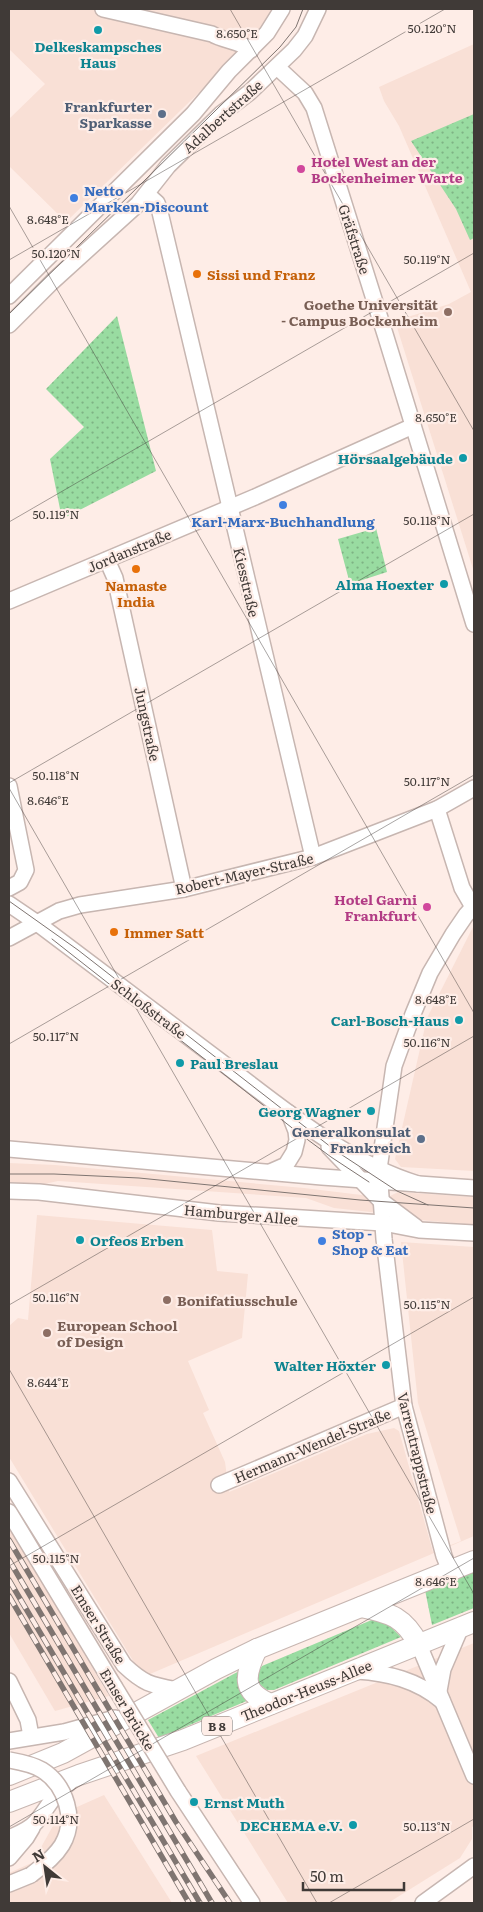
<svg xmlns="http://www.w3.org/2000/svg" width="483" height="1912" font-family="Literata,serif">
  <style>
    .built { fill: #f9e0d6 }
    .park { fill: url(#park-dots) }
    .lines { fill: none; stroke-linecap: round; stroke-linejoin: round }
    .minor-casing { stroke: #c7b6b1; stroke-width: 18 }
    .major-casing { stroke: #c7b6b1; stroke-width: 22 }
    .minor { stroke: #fff; stroke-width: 15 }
    .major { stroke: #fff; stroke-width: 20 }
    .tram { stroke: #7f7571; stroke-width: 1 }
    .rail-casing { stroke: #7f7571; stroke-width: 5.5 }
    .rail { stroke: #feede7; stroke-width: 4; stroke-dasharray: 11; stroke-linecap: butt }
    .minor-bridge-casing { stroke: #c7b6b1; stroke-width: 18; stroke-linecap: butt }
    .minor-bridge { stroke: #fff; stroke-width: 15 }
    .ticks { fill: none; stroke: #403a37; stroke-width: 1; stroke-opacity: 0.45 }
    .culture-dot { fill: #0f9aa8; stroke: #feede7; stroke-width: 2 }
    .service-dot { fill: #5c6f8a; stroke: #feede7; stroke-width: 2 }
    .hotel-dot { fill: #d1479c; stroke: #feede7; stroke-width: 2 }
    .shop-dot { fill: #3f7fe0; stroke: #feede7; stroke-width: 2 }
    .food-dot { fill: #e8710a; stroke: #feede7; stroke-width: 2 }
    .education-dot { fill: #8d6e63; stroke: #feede7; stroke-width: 2 }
    .labels { text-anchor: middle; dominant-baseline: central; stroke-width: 4.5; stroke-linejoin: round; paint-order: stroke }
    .shield { fill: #feede7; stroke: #79706c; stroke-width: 1 }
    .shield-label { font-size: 12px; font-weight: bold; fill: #403a37 }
    .culture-label { font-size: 14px; font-weight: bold; fill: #0d838f; stroke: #feede7; text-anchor: end }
    .service-label { font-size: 14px; font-weight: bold; fill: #4e5e75; stroke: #feede7; text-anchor: end }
    .street-label { font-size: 14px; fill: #403a37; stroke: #feede7 }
    .hotel-label { font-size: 14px; font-weight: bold; fill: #b23c85; stroke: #feede7; text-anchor: start }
    .shop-label { font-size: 14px; font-weight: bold; fill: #366cbe; stroke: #feede7; text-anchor: start }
    .food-label { font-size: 14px; font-weight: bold; fill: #c56008; stroke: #feede7; text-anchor: start }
    .education-label { font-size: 14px; font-weight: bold; fill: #785e54; stroke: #feede7; text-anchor: start }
    .ticks-label { font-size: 12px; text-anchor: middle; fill: #403a37; stroke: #feede7; stroke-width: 4.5; stroke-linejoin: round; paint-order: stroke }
  </style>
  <defs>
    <pattern id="park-dots" width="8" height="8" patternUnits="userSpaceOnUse" patternTransform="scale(1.25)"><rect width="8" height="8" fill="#99dca1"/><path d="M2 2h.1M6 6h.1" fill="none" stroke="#7eb384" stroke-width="1.8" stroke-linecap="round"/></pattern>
  </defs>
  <rect width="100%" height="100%" fill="#feede7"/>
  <g class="built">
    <path d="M9,9H276L274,15L219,73L66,222L9,166V119L45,84L9,49Z"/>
    <path d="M474,44V572L395,321L449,304L471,292L399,126L384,101L379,87Z"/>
    <path d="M474,925V1171L401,1167L395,1159L427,1018Z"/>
    <path d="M9,1163L55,1165L304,1188L386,1198L398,1192L474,1197V1225L421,1220L389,1214L334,1208L306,1198L58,1181L40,1185L9,1182Z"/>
    <path d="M37,1215L212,1230L217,1271L248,1274L242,1338L188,1361L209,1410L203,1413L225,1462L229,1492L367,1434L394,1428L399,1431L433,1552L461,1541L418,1403L401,1242L474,1247V1536L143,1677L9,1457V1326L18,1318L28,1320Z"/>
    <path d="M9,1527L11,1530L109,1696L55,1711L9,1633Z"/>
    <path d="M474,1643V1826L472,1827V1839L460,1858L388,1903H288L196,1756Z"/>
    <path d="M104,1795L172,1903H9V1873L45,1857L39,1851L59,1815Z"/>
  </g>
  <g class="park">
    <path d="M474,114V238L470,240L456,209L411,141Z"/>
    <path d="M117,316L156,471L62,519L50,459L84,427L46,389Z"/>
    <path d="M376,528L387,572L350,584L338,539Z"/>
    <path d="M474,1569V1608L432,1625L425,1590Z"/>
    <path d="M374,1619L384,1620L401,1637L274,1690H267L259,1684L257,1674L262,1666Z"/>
    <path d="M243,1669L249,1700L159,1738L148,1720Z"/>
  </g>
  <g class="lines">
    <g class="minor-casing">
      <g id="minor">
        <path d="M103,9L212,34C223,41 241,41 251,50"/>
        <path d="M277,67L305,93L314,108L385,334L474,624"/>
        <path d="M147,194L157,203L159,208L313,857"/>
        <path d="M9,296L193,114L229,71L267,33L282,9"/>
        <path d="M9,325L52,282L138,204L168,166L221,114L250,92L294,50L305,36L318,9"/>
        <path d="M107,560L115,578L184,889"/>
        <path d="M9,601L255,497L413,426"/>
        <path d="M9,786L26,870L20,882L9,888"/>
        <path d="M437,809L462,888L473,907"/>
        <path d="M9,904L37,923C101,972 165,1019 228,1067C286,1111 348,1163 418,1184"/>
        <path d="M9,938L59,911L80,905L184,889L313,857L437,809L474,788"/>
        <path d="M329,1147L380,1200L416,1227"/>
        <path d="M9,1149L322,1177L474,1188"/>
        <path d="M270,1172L286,1165L294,1152L297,1140L296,1131L289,1113"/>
        <path d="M9,1191L39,1192L219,1213L383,1223L419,1230L474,1233"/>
        <path d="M9,1481L124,1665C144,1684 151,1685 177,1690"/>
        <path d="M219,1485L404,1406"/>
        <path d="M9,1512L114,1686"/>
        <path d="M450,1571L444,1556L404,1406L384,1239L379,1169L394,1066L413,1014L430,973L453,934L466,915L474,906"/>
        <path d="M419,1645L474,1776"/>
        <path d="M357,1671C388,1673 417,1680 442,1701"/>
        <path d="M9,1681L28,1720L31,1736"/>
        <path d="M439,1691L443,1669L461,1627"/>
        <path d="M9,1741L64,1732L115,1718"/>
        <path d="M178,1791L252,1903"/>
        <path d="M9,1838C18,1834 29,1830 36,1822C48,1808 53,1794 69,1783"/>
        <path d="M9,1858L26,1838L32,1828"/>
        <path d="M9,1884L31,1875"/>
        <path d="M423,1903L474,1866"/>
      </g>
    </g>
    <g class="major-casing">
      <g id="major">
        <path d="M361,1607C391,1613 404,1617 419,1645"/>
        <path d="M257,1649C245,1674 240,1692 271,1704"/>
        <path d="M9,1775L63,1753L216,1669L257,1649L474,1561"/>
        <path d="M9,1802L79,1775L183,1740L474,1622"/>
      </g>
    </g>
    <use href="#minor" class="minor"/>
    <use href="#major" class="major"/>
    <g class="tram">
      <path d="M9,314L280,47L296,27L303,9"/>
      <path d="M9,901L78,950L336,1151L397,1191L428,1205"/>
      <path d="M52,939L296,1131L331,1157L369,1182"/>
      <path d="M9,1174H54L139,1178L360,1200L474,1208"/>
    </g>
    <g class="rail-casing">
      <g id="rail">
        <path d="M9,1540L176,1822L230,1903"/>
        <path d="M9,1560L212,1903"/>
        <path d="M9,1580L200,1903"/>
        <path d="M9,1596L189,1903"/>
      </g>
    </g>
    <use href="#rail" class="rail"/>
    <g class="minor-bridge-casing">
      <g id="minor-bridge">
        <path d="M114,1686L178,1791"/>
        <path d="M9,1760C20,1762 32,1764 42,1770C66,1785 77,1820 62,1845C54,1858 42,1866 31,1875"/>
      </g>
    </g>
    <use href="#minor-bridge" class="minor-bridge"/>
  </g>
  <path class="ticks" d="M230,9L474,431M9,206L474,1013M9,260L445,9M9,522L474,253M9,783L474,514M9,788L474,1594M9,1044L474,775M9,1305L474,1036M9,1369L317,1903M9,1566L474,1297M9,1827L474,1558M329,1903L474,1819"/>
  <g class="culture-dot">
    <circle cx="98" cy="30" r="5"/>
    <circle cx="463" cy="458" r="5"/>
    <circle cx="444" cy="584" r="5"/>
    <circle cx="459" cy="1020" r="5"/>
    <circle cx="180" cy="1063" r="5"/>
    <circle cx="371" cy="1111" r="5"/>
    <circle cx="80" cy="1240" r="5"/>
    <circle cx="386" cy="1365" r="5"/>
    <circle cx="194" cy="1802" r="5"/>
    <circle cx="353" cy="1825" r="5"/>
  </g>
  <g class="service-dot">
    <circle cx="162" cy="114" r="5"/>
    <circle cx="421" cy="1139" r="5"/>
  </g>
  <g class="hotel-dot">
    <circle cx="301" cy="169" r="5"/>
    <circle cx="427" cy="907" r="5"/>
  </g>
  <g class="shop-dot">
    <circle cx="74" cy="198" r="5"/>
    <circle cx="283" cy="505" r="5"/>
    <circle cx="322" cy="1241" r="5"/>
  </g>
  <g class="food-dot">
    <circle cx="197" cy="274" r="5"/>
    <circle cx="136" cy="569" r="5"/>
    <circle cx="114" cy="932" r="5"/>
  </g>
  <g class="education-dot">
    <circle cx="448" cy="312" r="5"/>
    <circle cx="167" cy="1300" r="5"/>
    <circle cx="47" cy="1333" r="5"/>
  </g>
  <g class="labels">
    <rect class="shield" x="202" y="1716.5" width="30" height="19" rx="4"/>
    <g class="shield-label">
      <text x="217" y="1726">B 8</text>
    </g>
    <g class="culture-label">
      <text x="98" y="46" text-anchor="middle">Delkeskampsches<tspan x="98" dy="16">Haus</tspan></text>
      <text x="453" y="458">Hörsaalgebäude</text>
      <text x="434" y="584">Alma Hoexter</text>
      <text x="449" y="1020">Carl-Bosch-Haus</text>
      <text x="190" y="1063" text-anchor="start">Paul Breslau</text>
      <text x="361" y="1111">Georg Wagner</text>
      <text x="90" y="1240" text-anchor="start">Orfeos Erben</text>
      <text x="376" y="1365">Walter Höxter</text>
      <text x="204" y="1802" text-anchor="start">Ernst Muth</text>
      <text x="343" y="1825">DECHEMA e.V.</text>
    </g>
    <g class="service-label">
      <text x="152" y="106">Frankfurter<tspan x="152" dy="16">Sparkasse</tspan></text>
      <text x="411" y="1131">Generalkonsulat<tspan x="411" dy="16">Frankreich</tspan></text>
    </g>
    <g class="street-label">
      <text transform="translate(222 116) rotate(-42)">Adalbertstraße</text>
      <text transform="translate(355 239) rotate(72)">Gräfstraße</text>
      <text transform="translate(129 550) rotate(-23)">Jordanstraße</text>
      <text transform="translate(247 582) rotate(77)">Kiesstraße</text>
      <text transform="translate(148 724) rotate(78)">Jungstraße</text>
      <text transform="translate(244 873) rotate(-13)">Robert-Mayer-Straße</text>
      <text transform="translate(149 1008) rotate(37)">Schloßstraße</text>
      <text transform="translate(241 1214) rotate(5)">Hamburger Allee</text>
      <text transform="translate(312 1445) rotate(-23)">Hermann-Wendel-Straße</text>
      <text transform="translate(418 1453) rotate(76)">Varrentrappstraße</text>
      <text transform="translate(99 1624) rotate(58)">Emser Straße</text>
      <text transform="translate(306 1690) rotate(-22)">Theodor-Heuss-Allee</text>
      <text transform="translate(128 1709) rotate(59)">Emser Brücke</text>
    </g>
    <g class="hotel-label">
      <text x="311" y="161">Hotel West an der<tspan x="311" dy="16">Bockenheimer Warte</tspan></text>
      <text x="417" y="899" text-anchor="end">Hotel Garni<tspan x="417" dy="16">Frankfurt</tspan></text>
    </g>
    <g class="shop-label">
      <text x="84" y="190">Netto<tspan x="84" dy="16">Marken-Discount</tspan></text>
      <text x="283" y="521" text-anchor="middle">Karl-Marx-Buchhandlung</text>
      <text x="332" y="1233">Stop -<tspan x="332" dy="16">Shop &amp; Eat</tspan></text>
    </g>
    <g class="food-label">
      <text x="207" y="274">Sissi und Franz</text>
      <text x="136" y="585" text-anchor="middle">Namaste<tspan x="136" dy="16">India</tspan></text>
      <text x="124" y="932">Immer Satt</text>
    </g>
    <g class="education-label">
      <text x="438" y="304" text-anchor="end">Goethe Universität<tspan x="438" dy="16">- Campus Bockenheim</tspan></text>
      <text x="177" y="1300">Bonifatiusschule</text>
      <text x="57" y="1325">European School<tspan x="57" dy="16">of Design</tspan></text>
    </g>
  </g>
  <g class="ticks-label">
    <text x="432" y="33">50.120°N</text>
    <text x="237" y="38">8.650°E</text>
    <text x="48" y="224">8.648°E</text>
    <text x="56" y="258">50.120°N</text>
    <text x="427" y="264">50.119°N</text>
    <text x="436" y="422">8.650°E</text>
    <text x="56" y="519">50.119°N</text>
    <text x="427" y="525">50.118°N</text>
    <text x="56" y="780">50.118°N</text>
    <text x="427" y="786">50.117°N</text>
    <text x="48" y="805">8.646°E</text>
    <text x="436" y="1004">8.648°E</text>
    <text x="56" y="1041">50.117°N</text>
    <text x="427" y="1047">50.116°N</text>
    <text x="56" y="1302">50.116°N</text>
    <text x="427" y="1309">50.115°N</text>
    <text x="48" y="1387">8.644°E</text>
    <text x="56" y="1563">50.115°N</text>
    <text x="436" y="1586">8.646°E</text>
    <text x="56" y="1824">50.114°N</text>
    <text x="427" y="1831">50.113°N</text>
  </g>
  <rect width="483" height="1912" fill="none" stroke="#403a37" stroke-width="20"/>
  <g transform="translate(45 1867) rotate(330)" stroke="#feede7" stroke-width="4" paint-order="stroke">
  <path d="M0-4L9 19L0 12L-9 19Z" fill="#403a37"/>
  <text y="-8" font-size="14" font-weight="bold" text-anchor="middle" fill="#403a37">N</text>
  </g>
  <path d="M303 1882v8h101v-8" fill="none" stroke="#403a37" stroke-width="2.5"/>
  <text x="310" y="1882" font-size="15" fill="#403a37" stroke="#feede7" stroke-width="4" paint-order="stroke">50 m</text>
</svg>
